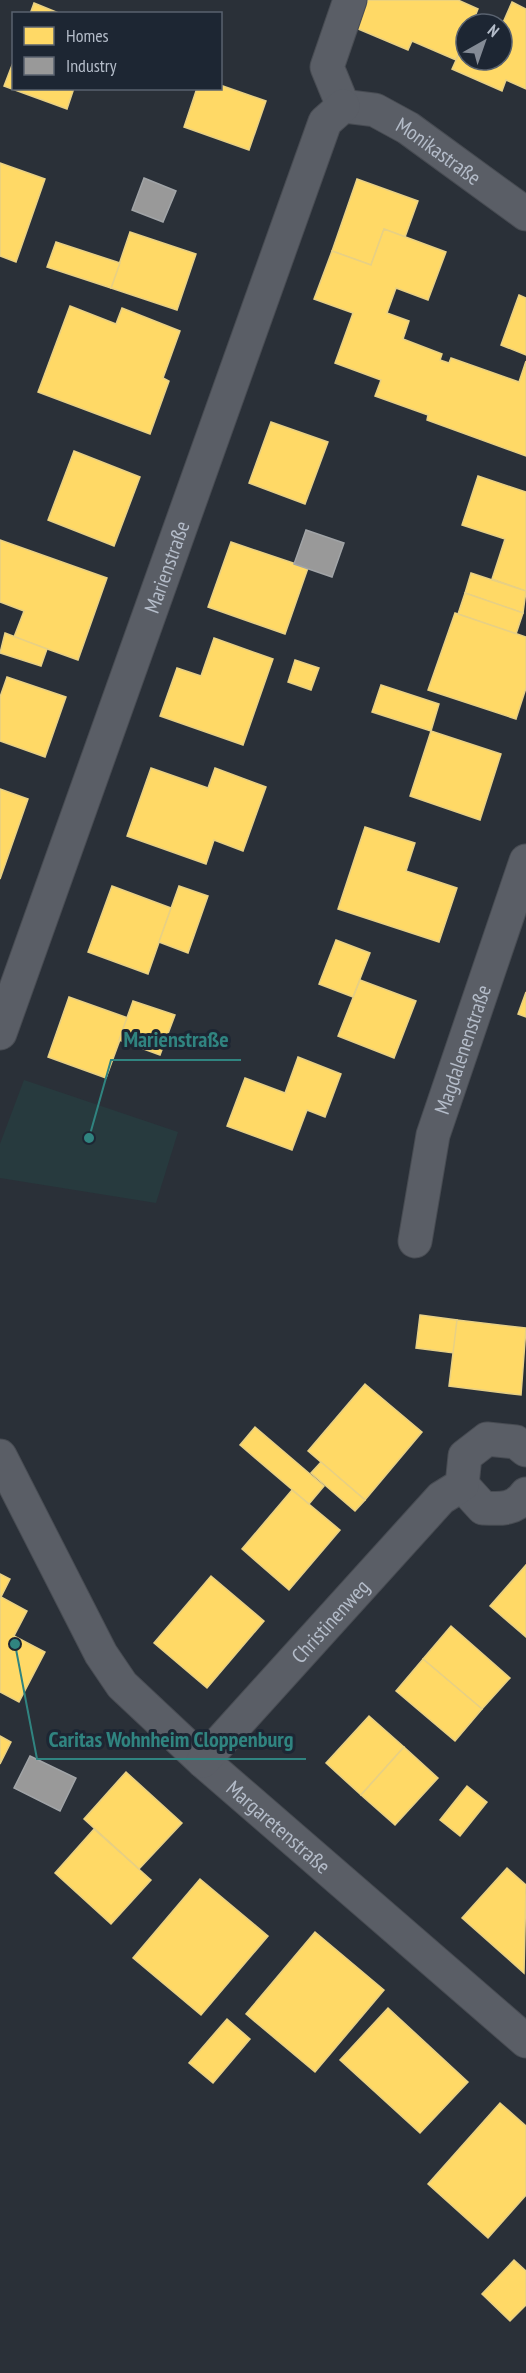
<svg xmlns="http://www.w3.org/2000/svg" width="526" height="2373" font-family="'PT Sans Narrow',sans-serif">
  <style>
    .green { fill: #273a3e }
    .homes { fill: #ffd966; stroke: #e8d084; stroke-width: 1.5 }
    .industry { fill: #999; stroke: #a1a4a7; stroke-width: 1.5 }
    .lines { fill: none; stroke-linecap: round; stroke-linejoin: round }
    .minor-casing { stroke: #484c53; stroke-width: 35 }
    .minor { stroke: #5a5e66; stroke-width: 33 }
    .labels { text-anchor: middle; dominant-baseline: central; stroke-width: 6; stroke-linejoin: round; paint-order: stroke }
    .street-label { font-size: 21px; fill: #b4bcc9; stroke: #1d2633 }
    .leader { fill: none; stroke: #308480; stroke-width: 2 }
    .callout-dot { fill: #308480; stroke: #1d2633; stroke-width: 2 }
    .callout-label { font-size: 22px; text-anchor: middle; font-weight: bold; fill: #308480; stroke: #1d2633; stroke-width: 6; stroke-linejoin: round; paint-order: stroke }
  </style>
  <rect width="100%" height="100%" fill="#2a3038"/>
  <path class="green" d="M24,1080L178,1132L156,1203L0,1178V1144Z"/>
  <g class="homes">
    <path d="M368,0H458L478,9L472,24H466V38L456,60L412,41L408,50L356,28Z"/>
    <path d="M512,2L526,9V89L506,80L502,91L452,69L466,38V60H502V25Z"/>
    <path d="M34,3L61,14H30Z"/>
    <path d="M475,16L495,24H472Z"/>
    <path d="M14,60V88H74L67,109L4,86Z"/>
    <path d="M220,85L266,101L249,150L184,127L197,88H220Z"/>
    <path d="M0,163L45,179L16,262L0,256Z"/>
    <path d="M357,179L418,201L405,237L384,229L371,265L332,251Z"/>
    <path d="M384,229L446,252L428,300L396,288L387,313L409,321L403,339L442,354L440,360L449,363L451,358L519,382L526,361V456L427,420L428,415L375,396L381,380L335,363L353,313L314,299L332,251L371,265Z"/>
    <path d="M130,232L196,254L177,310L111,288Z"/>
    <path d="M56,242L120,263L111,288L47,267Z"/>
    <path d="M519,295L526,298V355L501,345Z"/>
    <path d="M70,306L116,324L122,308L180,331L163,378L169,381L150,434L38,392Z"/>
    <path d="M271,422L328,442L305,504L249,483Z"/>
    <path d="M74,451L140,477L114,546L48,520Z"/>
    <path d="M478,476L526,492V591L492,579L505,539L462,525Z"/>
    <path d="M0,540L107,578L78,660L14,637L24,611L0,602Z"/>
    <path d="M231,542L308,568L285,634L208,607Z"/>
    <path d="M471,573L526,591L523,613L465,593Z"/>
    <path d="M465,593L523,613L516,634L458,614Z"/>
    <path d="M455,613L526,637V688L516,719L428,690Z"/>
    <path d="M5,633L47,649L41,666L0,653Z"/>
    <path d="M214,638L273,659L243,745L160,716L177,668L201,676Z"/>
    <path d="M295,660L319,668L311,690L288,682Z"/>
    <path d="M7,677L66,697L45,757L0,741V697Z"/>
    <path d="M381,685L439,704L431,731L372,712Z"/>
    <path d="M431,731L501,754L480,820L410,796Z"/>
    <path d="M151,768L208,788L215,768L266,787L243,851L214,840L206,864L127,836Z"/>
    <path d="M0,789L28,799L0,879Z"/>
    <path d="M365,827L415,843L406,871L457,888L439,942L338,909Z"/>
    <path d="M112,886L171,908L148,974L88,952Z"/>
    <path d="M179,886L208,896L188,953L159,942Z"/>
    <path d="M336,940L370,953L353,997L319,984Z"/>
    <path d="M360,980L416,1001L394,1058L338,1036Z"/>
    <path d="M526,992V1017L518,1014Z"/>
    <path d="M69,997L128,1018L106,1078L48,1057Z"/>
    <path d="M133,1001L175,1015L160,1055L119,1040Z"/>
    <path d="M298,1057L341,1074L325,1117L307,1110L292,1150L227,1126L245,1078L285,1093Z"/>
    <path d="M420,1315L457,1320L454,1353L416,1348Z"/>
    <path d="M457,1320L526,1328L521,1395L449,1386Z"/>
    <path d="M365,1384L422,1432L365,1500L308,1451Z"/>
    <path d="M255,1427L324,1486L309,1504L240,1445Z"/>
    <path d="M321,1462L365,1500L355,1511L311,1473Z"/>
    <path d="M292,1490L340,1530L289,1590L242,1549Z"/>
    <path d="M526,1565V1637L490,1606Z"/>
    <path d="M0,1574L10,1579L1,1597L27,1611L14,1636L45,1652L19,1702L0,1692Z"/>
    <path d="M211,1576L264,1621L207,1688L154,1643Z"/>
    <path d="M451,1626L510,1678L482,1709L423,1659Z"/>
    <path d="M423,1659L482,1709L455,1741L396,1691Z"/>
    <path d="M369,1716L404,1747L361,1795L326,1763Z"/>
    <path d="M0,1736L11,1742L0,1764Z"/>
    <path d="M404,1747L438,1778L395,1825L361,1795Z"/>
    <path d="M126,1772L182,1823L139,1869L84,1819Z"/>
    <path d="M467,1786L487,1802L460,1836L440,1820Z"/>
    <path d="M94,1829L151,1880L111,1924L55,1873Z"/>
    <path d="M507,1868L526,1885L524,1973L462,1918Z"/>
    <path d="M200,1879L268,1936L201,2015L133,1958Z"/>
    <path d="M315,1932L384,1990L315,2072L246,2014Z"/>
    <path d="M388,2008L468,2082L420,2133L340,2060Z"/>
    <path d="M227,2019L250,2039L213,2083L189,2063Z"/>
    <path d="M500,2103L526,2126V2195L488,2238L428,2184Z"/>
    <path d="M514,2260L526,2271V2305L510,2321L482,2294Z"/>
  </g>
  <g class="industry">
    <path d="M144,178L176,191L163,222L132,210Z"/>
    <path d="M306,530L344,543L332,577L294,564Z"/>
    <path d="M30,1756L76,1778L60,1811L14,1788Z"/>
  </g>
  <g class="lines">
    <g class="minor-casing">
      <g id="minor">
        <path id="s1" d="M343,106L375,110L408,128L526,214"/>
        <path d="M343,106L327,67L350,0"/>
        <path id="s2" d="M0,1033L325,122L343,106"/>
        <path id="s3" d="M415,1241L433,1135L526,861"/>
        <path id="s4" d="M0,1456L101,1654L122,1685L203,1761L526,2041"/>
        <path d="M462,1485L483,1508C501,1509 515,1510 526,1494"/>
        <path id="s5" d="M203,1761L441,1498L462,1485L465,1456L487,1439L516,1442L526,1450"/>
      </g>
    </g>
    <use href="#minor" class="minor"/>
  </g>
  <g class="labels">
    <g class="street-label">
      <text stroke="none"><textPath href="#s1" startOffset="108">Monikastraße</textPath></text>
      <text stroke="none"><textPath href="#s2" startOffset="495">Marienstraße</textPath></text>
      <text stroke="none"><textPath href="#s3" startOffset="198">Magdalenenstraße</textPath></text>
      <text stroke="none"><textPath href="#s5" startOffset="189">Christinenweg</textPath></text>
      <text stroke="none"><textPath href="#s4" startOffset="471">Margaretenstraße</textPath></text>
    </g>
  </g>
  <path class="leader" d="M89 1138L111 1060H241M15 1644L37 1759H306"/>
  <g class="callout-dot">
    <circle cx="89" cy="1138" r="6"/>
    <circle cx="15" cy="1644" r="6"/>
  </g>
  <g class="callout-label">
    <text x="176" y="1047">Marienstraße</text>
    <text x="171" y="1747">Caritas Wohnheim Cloppenburg</text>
  </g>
  <rect x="12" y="12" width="210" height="78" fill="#1d2633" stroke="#59626f" stroke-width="1.5"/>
  <rect x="24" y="27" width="30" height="18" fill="#ffd966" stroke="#59626f" stroke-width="1.5"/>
  <text x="66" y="42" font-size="18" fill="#b4bcc9">Homes</text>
  <rect x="24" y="57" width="30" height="18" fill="#999999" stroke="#59626f" stroke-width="1.5"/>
  <text x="66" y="72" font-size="18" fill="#b4bcc9">Industry</text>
  <g transform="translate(484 42) rotate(40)"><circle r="28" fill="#1d2633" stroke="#59626f" stroke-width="1.5"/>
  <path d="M0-4.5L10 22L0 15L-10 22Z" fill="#848b96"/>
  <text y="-9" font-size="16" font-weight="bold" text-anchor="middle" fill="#b4bcc9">N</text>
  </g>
</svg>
